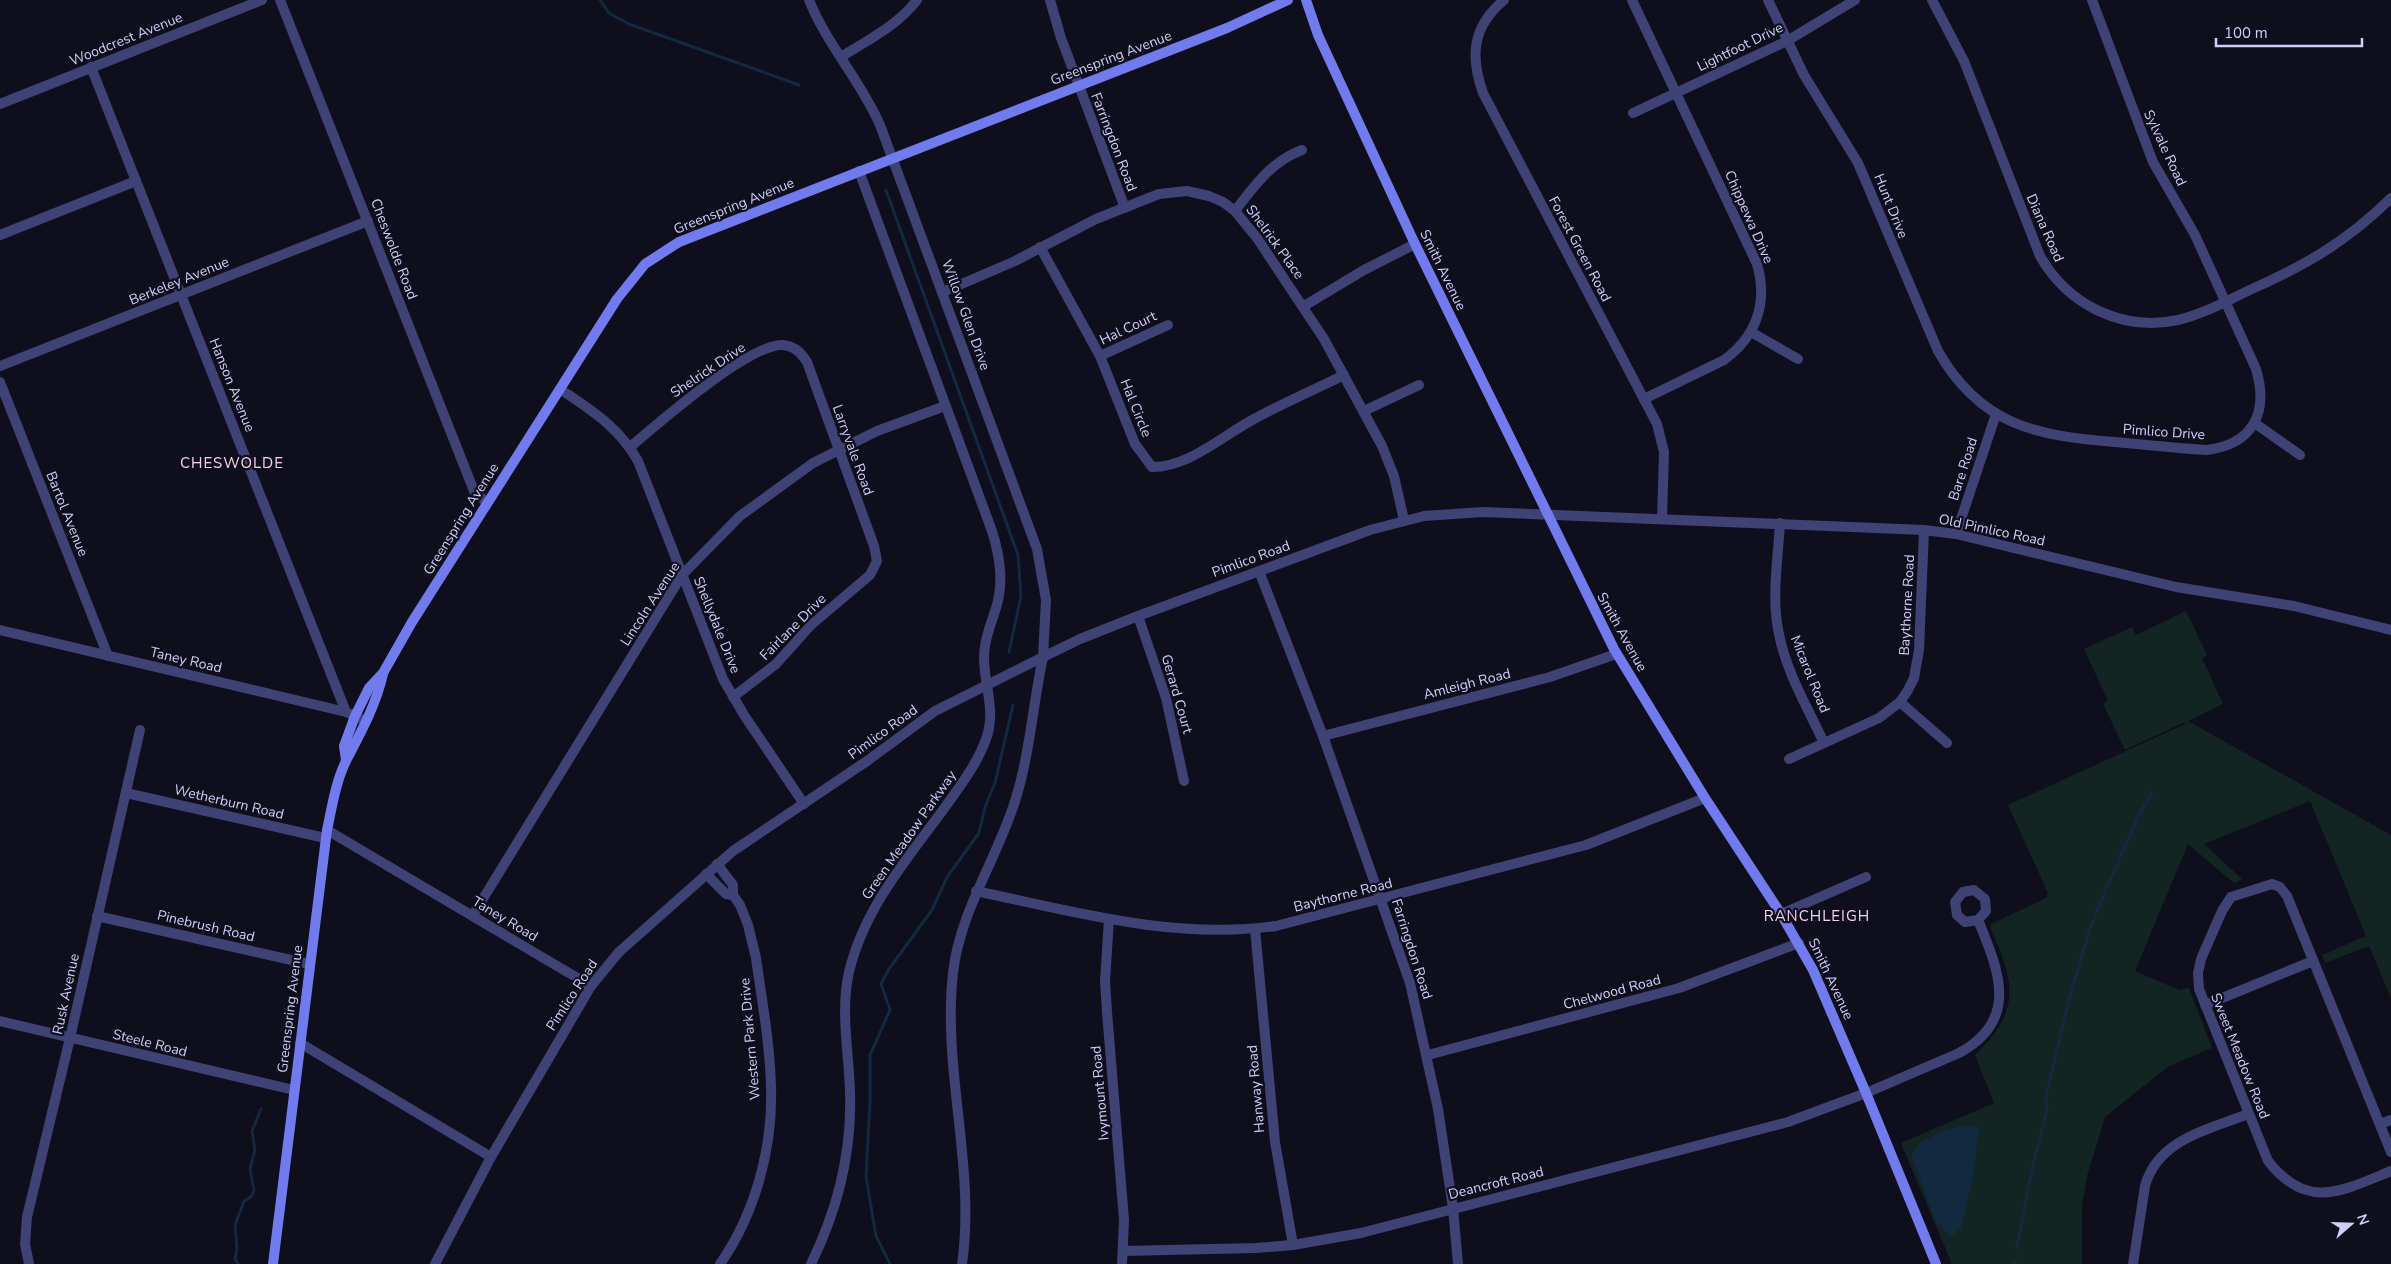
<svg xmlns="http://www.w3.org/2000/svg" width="2391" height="1264" font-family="'Nunito Sans',sans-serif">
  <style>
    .green { fill: #122523 }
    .water { fill: #132940 }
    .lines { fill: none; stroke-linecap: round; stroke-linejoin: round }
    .stream { stroke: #132940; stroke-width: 3 }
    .minor { stroke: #3e4275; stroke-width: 10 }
    .tertiary { stroke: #3e4275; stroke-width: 10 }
    .secondary { stroke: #717bed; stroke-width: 10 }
    .labels { text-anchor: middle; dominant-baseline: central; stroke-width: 4.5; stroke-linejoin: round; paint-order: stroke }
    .street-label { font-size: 14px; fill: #cfcff9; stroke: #0f0e1c }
    .neighbourhood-label { font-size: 15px; letter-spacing: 1px; fill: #f9d1ee; stroke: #0f0e1c }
  </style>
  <rect width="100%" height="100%" fill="#0f0e1c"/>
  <path class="green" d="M2186,611L2207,655L2202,658L2223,704L2188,721L2391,835V998L2369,946L2325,963L2322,955L2366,936L2310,801L2204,844L2242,879L2234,883L2188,844L2135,971L2179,990L2189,988L2212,1048L2169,1066L2105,1117L2087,1176L2082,1206V1264H1952L1901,1143L1994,1103L1975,1055C2020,1012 2016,984 1991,930V924L2046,898L2048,893L2008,805L2185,724V722L2125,750L2103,704L2108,701L2084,649L2132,627L2136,635Z"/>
  <path class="water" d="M1967,1125L1979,1128L1973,1178L1961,1228L1950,1237L1936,1221L1911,1155L1921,1142L1946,1130Z"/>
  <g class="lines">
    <g class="stream">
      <path d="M600,0L609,13L629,24L799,85"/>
      <path d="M886,190L1018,555L1021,596L1009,652"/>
      <path d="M2017,1247L2033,1165L2047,1110L2046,1097L2068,1003L2091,925L2124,848L2142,809L2152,793"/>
      <path d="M238,1264L235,1259L237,1249L235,1225L244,1201L251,1197L254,1190L250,1169L255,1150L252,1131L261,1109"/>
      <path d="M890,1264L876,1236L866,1177L870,1100V1055L890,1010L881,984L889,969L932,910L947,877L979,833L985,807L995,783L1013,705"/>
      <path d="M2014,1264L2015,1262"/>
    </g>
    <g class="minor">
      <path d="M280,0L474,491L487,503"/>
      <path d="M1050,0L1061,38L1125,208"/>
      <path d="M1504,0C1472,27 1470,56 1483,93L1657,424L1664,452L1662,519"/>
      <path d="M1632,0L1757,264C1768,302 1757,336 1724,360L1644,399"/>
      <path d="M1768,0L1804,75L1858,163L1938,351C1980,425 2036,436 2115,442C2146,445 2176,448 2207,450C2253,444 2269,413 2256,369L2195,235L2153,162L2092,0"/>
      <path d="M1932,0L1964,61L2040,256C2068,305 2122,332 2178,320C2204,314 2228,300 2252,289C2308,264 2347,241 2391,198"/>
      <path d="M841,57C868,40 897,26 917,0"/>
      <path d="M91,67L346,712"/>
      <path d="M0,104L262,0"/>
      <path d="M1633,113L1787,41L1855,0"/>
      <path d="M1235,211C1254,186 1272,161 1302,150"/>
      <path d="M0,235L136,181"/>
      <path d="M1040,247L1100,356L1135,444L1152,467C1189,467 1222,436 1254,419C1283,403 1314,390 1344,375"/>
      <path d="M943,292L1015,261L1096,219L1159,194L1187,191L1209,196L1223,202L1235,211L1257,238L1324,339L1382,446L1394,476L1404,520"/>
      <path d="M1304,306L1364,270L1415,244"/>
      <path d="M1751,332L1798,359"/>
      <path d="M1100,356L1168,325"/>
      <path d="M0,366L368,221"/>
      <path d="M0,382L108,656"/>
      <path d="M560,389C592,411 618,426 638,461L723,679L744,715L804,804"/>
      <path d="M1364,411L1419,385"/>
      <path d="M2256,424L2300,455"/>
      <path d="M630,447C659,423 748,344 783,345C795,346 801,353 807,362L874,546L877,561L870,575L811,625L776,664L733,697"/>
      <path d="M1780,523C1778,559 1771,599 1779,634C1786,672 1808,708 1824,743"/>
      <path d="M1956,534L1996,414"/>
      <path d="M1259,571L1323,736L1410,983L1438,1109L1453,1208L1458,1264"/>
      <path d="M1138,616L1166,698L1184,781"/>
      <path d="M0,630L346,712L366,721"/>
      <path d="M1900,702L1947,743"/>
      <path d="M1323,736L1550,677L1616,654"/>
      <path d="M1789,759L1879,718L1900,702L1908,690L1914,678L1919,650L1924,530"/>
      <path d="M126,793L325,838"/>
      <path d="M327,830L591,986"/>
      <path d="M717,864L733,885V895L740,905L748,925L756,958C762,1001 770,1044 771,1087C773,1148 755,1214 720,1264"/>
      <path d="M706,874L726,894L733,895"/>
      <path d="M976,891C1075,912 1174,940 1276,926L1586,845L1705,798"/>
      <path d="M1781,914L1866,877"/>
      <path d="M473,915L682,575L740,516L813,463L877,431L945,406"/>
      <path d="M97,916L309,964"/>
      <path d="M1109,919L1105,981L1107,1012L1124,1220L1122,1264"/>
      <path d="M1255,929L1275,1142L1293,1245"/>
      <path d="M2205,1005L2313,961"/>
      <path d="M0,1021L294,1090"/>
      <path d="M300,1043L491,1157"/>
      <path d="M1428,1055L1679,988L1799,943"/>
      <path d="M2380,1124L2391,1120"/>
      <path d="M2391,1152L2287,896L2280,887L2272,884L2231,897L2222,911L2201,959L2198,973L2199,989L2268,1161C2307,1211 2342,1191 2391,1171"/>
      <path d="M1123,1251L1256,1248L1293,1245L1361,1233L1788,1122L1866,1093L1959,1053C2020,1020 1999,971 1978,920L1965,922L1957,915L1955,902L1963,892L1974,890L1985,899L1986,911L1978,920"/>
      <path d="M29,1264L25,1244L27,1217L70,1038L140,730"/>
      <path d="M435,1264L491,1157L591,986L619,952L733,851L867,761L935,711L1043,657"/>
      <path d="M811,1264C837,1211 852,1152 850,1093C849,1052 840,1012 849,972C864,909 906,860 943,810C959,787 977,765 986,739C998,707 980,678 985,646C987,633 992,621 996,608C1004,582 1000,557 992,531L859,171"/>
      <path d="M962,1264C976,1167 942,1070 953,973C960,910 998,858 1016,798C1030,752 1033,704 1043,657"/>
      <path d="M2133,1264L2145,1186C2158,1139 2208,1130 2248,1114"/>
    </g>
    <path class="tertiary" d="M809,0C827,45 861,81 880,125L1037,549L1046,600L1043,657L1080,639L1138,616L1370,530L1424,516L1483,512L1924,530L1956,534L2176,587L2294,606L2391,630"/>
    <g class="secondary">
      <path d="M1306,0L1318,35L1415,244L1614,649L1705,798L1781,914L1813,970L1866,1093L1936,1264"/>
      <path d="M346,760L344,746L355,716L369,688L383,673L412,622L617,299L645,264L679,242L1227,28L1288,0"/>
      <path d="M273,1264L327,830C332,807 336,780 347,759C361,732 376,705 383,674"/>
    </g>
  </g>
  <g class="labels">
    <g class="street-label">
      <text transform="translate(126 39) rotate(-22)">Woodcrest Avenue</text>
      <text transform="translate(1740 47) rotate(-26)">Lightfoot Drive</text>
      <text transform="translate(1111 58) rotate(-21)">Greenspring Avenue</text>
      <text transform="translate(1114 142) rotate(69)">Farringdon Road</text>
      <text transform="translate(2165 148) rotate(65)">Sylvale Road</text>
      <text transform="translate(734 206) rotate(-22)">Greenspring Avenue</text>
      <text transform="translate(1891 206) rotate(68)">Hunt Drive</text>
      <text transform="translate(1749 217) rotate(66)">Chippewa Drive</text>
      <text transform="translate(2045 228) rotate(66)">Diana Road</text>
      <text transform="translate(1275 242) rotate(54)">Shelrick Place</text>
      <text transform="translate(394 249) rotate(69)">Cheswolde Road</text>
      <text transform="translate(1580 249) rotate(62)">Forest Green Road</text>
      <text transform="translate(1443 270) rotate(64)">Smith Avenue</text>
      <text transform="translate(179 281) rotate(-22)">Berkeley Avenue</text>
      <text transform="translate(966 315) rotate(70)">Willow Glen Drive</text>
      <text transform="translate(1128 328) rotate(-25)">Hal Court</text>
      <text transform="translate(708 370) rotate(-34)">Shelrick Drive</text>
      <text transform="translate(232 385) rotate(68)">Hanson Avenue</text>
      <text transform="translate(1136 408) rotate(68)">Hal Circle</text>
      <text transform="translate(2164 432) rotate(4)">Pimlico Drive</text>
      <text transform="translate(853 450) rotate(70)">Larryvale Road</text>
      <text transform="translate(1963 469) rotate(-72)">Bare Road</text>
      <text transform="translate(67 514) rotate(68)">Bartol Avenue</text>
      <text transform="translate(461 519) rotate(-58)">Greenspring Avenue</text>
      <text transform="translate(1992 530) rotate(12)">Old Pimlico Road</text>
      <text transform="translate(1251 559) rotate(-20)">Pimlico Road</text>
      <text transform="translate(650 604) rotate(-57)">Lincoln Avenue</text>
      <text transform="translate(1907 605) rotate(-87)">Baythorne Road</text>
      <text transform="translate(717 625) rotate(68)">Shellydale Drive</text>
      <text transform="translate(793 627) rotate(-45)">Fairlane Drive</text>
      <text transform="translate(1622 632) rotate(61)">Smith Avenue</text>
      <text transform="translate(186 660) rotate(13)">Taney Road</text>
      <text transform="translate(1810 674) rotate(68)">Micarol Road</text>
      <text transform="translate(1467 684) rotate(-14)">Amleigh Road</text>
      <text transform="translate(1177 694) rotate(74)">Gerard Court</text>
      <text transform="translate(883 732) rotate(-36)">Pimlico Road</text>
      <text transform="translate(229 802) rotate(13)">Wetherburn Road</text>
      <text transform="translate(909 835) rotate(-55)">Green Meadow Parkway</text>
      <text transform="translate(1343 895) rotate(-14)">Baythorne Road</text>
      <text transform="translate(505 919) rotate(31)">Taney Road</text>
      <text transform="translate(206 926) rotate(13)">Pinebrush Road</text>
      <text transform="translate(1412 949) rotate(72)">Farringdon Road</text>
      <text transform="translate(1831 979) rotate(65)">Smith Avenue</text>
      <text transform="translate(1612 992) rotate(-15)">Chelwood Road</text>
      <text transform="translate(66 994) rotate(-78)">Rusk Avenue</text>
      <text transform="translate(572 995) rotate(-57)">Pimlico Road</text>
      <text transform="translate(290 1009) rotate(-83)">Greenspring Avenue</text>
      <text transform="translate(750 1039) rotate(-95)">Western Park Drive</text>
      <text transform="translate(150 1043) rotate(14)">Steele Road</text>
      <text transform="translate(2240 1056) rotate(68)">Sweet Meadow Road</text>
      <text transform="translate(1256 1089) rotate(-95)">Hanway Road</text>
      <text transform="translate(1100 1093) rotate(-95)">Ivymount Road</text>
      <text transform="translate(1496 1183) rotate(-14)">Deancroft Road</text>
    </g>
    <g class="neighbourhood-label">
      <text x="232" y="463">CHESWOLDE</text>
      <text x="1817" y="916">RANCHLEIGH</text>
    </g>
  </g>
  <g transform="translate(2351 1224) rotate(70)" stroke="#0f0e1c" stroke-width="4" paint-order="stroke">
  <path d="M0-4L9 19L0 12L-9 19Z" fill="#cfcff9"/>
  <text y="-8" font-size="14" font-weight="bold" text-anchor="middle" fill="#cfcff9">N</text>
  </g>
  <path d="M2216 38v8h146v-8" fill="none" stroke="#cfcff9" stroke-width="2.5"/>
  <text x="2224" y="38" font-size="15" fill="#cfcff9" stroke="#0f0e1c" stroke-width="4" paint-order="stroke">100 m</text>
</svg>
